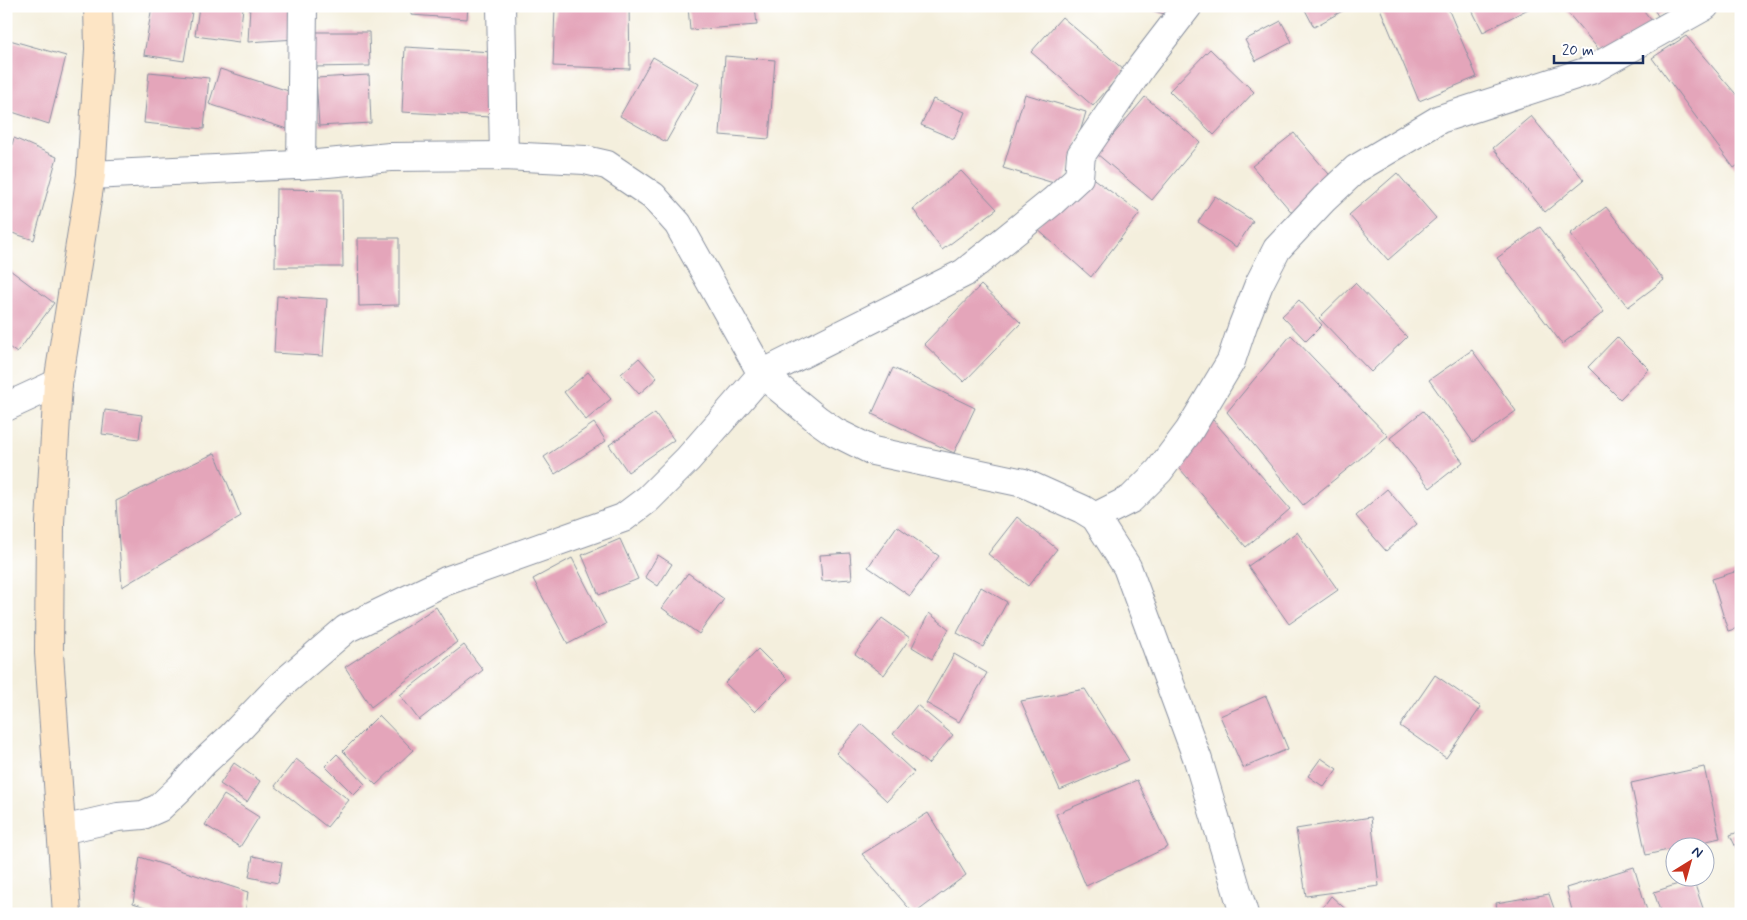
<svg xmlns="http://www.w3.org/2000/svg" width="1747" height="920" font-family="Mynerve,sans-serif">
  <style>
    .building { fill: #e4a5ba }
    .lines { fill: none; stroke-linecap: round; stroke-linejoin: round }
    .minor-casing { stroke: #888f9e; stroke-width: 30 }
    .tertiary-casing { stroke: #888f9e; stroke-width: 30 }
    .secondary-casing { stroke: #888f9e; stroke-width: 30 }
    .minor { stroke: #fff; stroke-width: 28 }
    .tertiary { stroke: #fff; stroke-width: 28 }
    .secondary { stroke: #fde5c5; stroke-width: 28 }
  </style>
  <rect width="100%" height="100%" fill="#fff"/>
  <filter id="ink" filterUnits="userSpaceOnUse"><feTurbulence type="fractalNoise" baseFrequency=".02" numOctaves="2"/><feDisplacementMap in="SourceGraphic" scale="10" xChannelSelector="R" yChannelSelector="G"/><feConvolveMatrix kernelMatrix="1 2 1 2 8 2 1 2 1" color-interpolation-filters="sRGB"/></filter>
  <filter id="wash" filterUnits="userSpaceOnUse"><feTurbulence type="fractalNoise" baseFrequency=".0096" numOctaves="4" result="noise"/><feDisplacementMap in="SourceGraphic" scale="20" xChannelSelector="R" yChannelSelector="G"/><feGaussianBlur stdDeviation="1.12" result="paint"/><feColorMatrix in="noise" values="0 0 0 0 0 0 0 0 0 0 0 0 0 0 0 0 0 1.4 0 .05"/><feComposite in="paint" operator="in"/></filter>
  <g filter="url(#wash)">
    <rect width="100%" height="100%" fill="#f4efdd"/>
    <g id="blocks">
      <g class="building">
        <path d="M152,6H193L184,61L144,55Z"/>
        <path d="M199,6H226L243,8L239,42L195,36Z"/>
        <path d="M250,6H296V39L248,42Z"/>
        <path d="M329,6H387L386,11L329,9Z"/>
        <path d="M412,6H468L467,19L411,15Z"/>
        <path d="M555,6H629L630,69L553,66Z"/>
        <path d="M688,6H755L757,25L690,30Z"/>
        <path d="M1138,6H1177L1174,17Z"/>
        <path d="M1303,6H1351L1314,27Z"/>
        <path d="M1379,6H1447L1477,77L1419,101Z"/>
        <path d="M1470,6H1534L1483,32Z"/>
        <path d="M1562,6H1640L1652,21L1606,58Z"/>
        <path d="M1652,6H1676L1658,16Z"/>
        <path d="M1062,17L1124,70L1093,106L1031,52Z"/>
        <path d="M1281,21L1292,42L1256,61L1245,40Z"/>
        <path d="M312,32H369L370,66L312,67Z"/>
        <path d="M1686,36L1741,100V163L1734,168L1652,58Z"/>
        <path d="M6,39L66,56L49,124L6,110Z"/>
        <path d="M405,47L493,52L490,117L402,112Z"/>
        <path d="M1210,49L1254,92L1214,135L1169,91Z"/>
        <path d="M725,56L775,60L769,139L720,135Z"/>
        <path d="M653,57L699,84L666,142L620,116Z"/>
        <path d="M220,69L298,94L287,129L209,104Z"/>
        <path d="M149,72L209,78L204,129L144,123Z"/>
        <path d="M369,75L371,123L319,126L316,78Z"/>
        <path d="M1025,94L1086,112L1064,186L1003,168Z"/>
        <path d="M1145,97L1200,142L1152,200L1097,154Z"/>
        <path d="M933,99L965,112L954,139L921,125Z"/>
        <path d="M1531,116L1584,180L1545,212L1493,148Z"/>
        <path d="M1294,133L1334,180L1295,216L1252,166Z"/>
        <path d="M14,138L57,157L34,240L6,231V164Z"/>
        <path d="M961,171L997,209L942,250L913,209Z"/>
        <path d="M1397,173L1436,218L1388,260L1349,215Z"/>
        <path d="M1087,174L1140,213L1091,277L1036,228Z"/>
        <path d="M276,189L342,190L343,267H275Z"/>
        <path d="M1215,196L1253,221L1236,247L1198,222Z"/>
        <path d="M1606,207L1664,280L1628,307L1570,234Z"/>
        <path d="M1540,227L1604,312L1562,344L1497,258Z"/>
        <path d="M358,238H399V305L359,306Z"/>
        <path d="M6,267L54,303L17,353L6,345Z"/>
        <path d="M1355,283L1407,337L1371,372L1319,318Z"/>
        <path d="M981,285L1021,323L964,382L924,344Z"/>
        <path d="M277,296L327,299L323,356L274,353Z"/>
        <path d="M1299,300L1322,325L1306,341L1282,316Z"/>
        <path d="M1291,335L1388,436L1303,505L1227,412Z"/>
        <path d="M1617,337L1649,369L1620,399L1588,367Z"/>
        <path d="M1472,350L1516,411L1473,442L1429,380Z"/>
        <path d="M639,358L657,378L639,394L621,374Z"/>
        <path d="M893,368L975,408L954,453L872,414Z"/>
        <path d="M588,372L611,399L586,420L564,392Z"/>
        <path d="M105,410L142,415L139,439L102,434Z"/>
        <path d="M1423,411L1463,462L1430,488L1390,438Z"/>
        <path d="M655,413L674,440L628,472L609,445Z"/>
        <path d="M1213,420L1290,509L1246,547L1170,457Z"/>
        <path d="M594,423L606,441L555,474L544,457Z"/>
        <path d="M215,453L241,516L122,587L116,501Z"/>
        <path d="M1387,489L1417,524L1386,551L1356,516Z"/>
        <path d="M1017,517L1057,549L1028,586L988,554Z"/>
        <path d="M897,526L939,556L910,596L868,567Z"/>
        <path d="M1297,532L1338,590L1289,624L1248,566Z"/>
        <path d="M620,539L638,579L599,595L582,555Z"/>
        <path d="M850,553L852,579L822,581L820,555Z"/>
        <path d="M658,555L672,564L658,586L645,577Z"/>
        <path d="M572,558L606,624L568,644L533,579Z"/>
        <path d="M1741,570V627L1728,631L1712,579Z"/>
        <path d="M688,573L724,599L699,634L662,608Z"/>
        <path d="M981,587L1007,602L983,647L957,633Z"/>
        <path d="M436,607L457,642L371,707L345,667Z"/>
        <path d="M929,613L949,629L932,659L912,647Z"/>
        <path d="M882,618L910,638L884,675L855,654Z"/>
        <path d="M464,645L483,670L419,720L400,695Z"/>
        <path d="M758,649L788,679L755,712L725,683Z"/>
        <path d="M954,654L987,673L959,722L926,703Z"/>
        <path d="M1435,675L1481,707L1446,758L1400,726Z"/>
        <path d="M1085,689L1129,760L1060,790L1021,701Z"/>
        <path d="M1266,696L1288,749L1243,768L1220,716Z"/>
        <path d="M917,705L953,735L928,764L893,734Z"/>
        <path d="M379,715L413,750L376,785L343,751Z"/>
        <path d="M862,724L914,772L887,801L836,753Z"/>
        <path d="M337,754L365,784L354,795L325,766Z"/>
        <path d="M1321,758L1337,769L1324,787L1308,776Z"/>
        <path d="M296,759L349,800L327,827L275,786Z"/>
        <path d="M234,763L260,781L247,802L220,784Z"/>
        <path d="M1704,767L1720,838L1646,855L1631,783Z"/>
        <path d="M1137,780L1168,847L1086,886L1056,814Z"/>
        <path d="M224,795L259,817L240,847L205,825Z"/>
        <path d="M928,813L966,875L914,914L862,854Z"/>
        <path d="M1371,817L1379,886L1306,896L1296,829Z"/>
        <path d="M1741,831V858L1730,835Z"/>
        <path d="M253,856L282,862L278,883L249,877Z"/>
        <path d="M140,857L248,892L245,914H166L133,903Z"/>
        <path d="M1634,867L1648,914H1573L1566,888Z"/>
        <path d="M1693,879L1705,914H1661L1654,892Z"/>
        <path d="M1549,894L1556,914H1498L1496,903Z"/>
        <path d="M1331,896L1351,914H1318Z"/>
      </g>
    </g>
  </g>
  <g filter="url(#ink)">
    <use href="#blocks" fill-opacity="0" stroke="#888f9e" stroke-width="1"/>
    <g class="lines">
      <g class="minor-casing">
        <g id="minor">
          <path d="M501,6L504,156"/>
          <path d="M301,165L303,6"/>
          <path d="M6,407L58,383"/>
          <path d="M1095,517L1131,499L1159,471L1189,431L1231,361L1243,325L1259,284L1277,249L1324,199L1356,169L1440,119L1591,70L1705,6"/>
          <path d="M62,830L118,817L143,815L159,808L179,789L204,762L232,736L281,685L346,629L446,581L623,518L648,499L688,459L762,374L964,273L1053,201L1079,177L1081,155L1142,66L1188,6"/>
        </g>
      </g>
      <g class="tertiary-casing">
        <path id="tertiary" d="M91,175L317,164L390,157L504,156L585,160L607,165L653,196L678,224L762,374L818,420L835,432L873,451L1024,483L1082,509L1095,517L1127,567L1198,760L1244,914"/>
      </g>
      <g class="secondary-casing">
        <path id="secondary" d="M67,914L49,653L50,523L58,383L91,175L99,49L98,6"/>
      </g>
      <use href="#minor" class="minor"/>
      <use href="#tertiary" class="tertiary"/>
      <use href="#secondary" class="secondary"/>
    </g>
  </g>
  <rect width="1747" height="920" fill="none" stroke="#fff" stroke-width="25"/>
  <g transform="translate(1690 862) rotate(37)"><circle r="24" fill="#ffffff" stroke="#a4acbf"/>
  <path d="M0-4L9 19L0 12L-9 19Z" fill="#c8321e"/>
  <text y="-8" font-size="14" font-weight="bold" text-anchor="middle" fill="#1b2f5e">N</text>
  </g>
  <path d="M1554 55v8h89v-8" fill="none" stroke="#1b2f5e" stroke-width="2.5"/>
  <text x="1562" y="55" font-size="15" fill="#1b2f5e" stroke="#ffffff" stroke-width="4" paint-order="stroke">20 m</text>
</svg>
